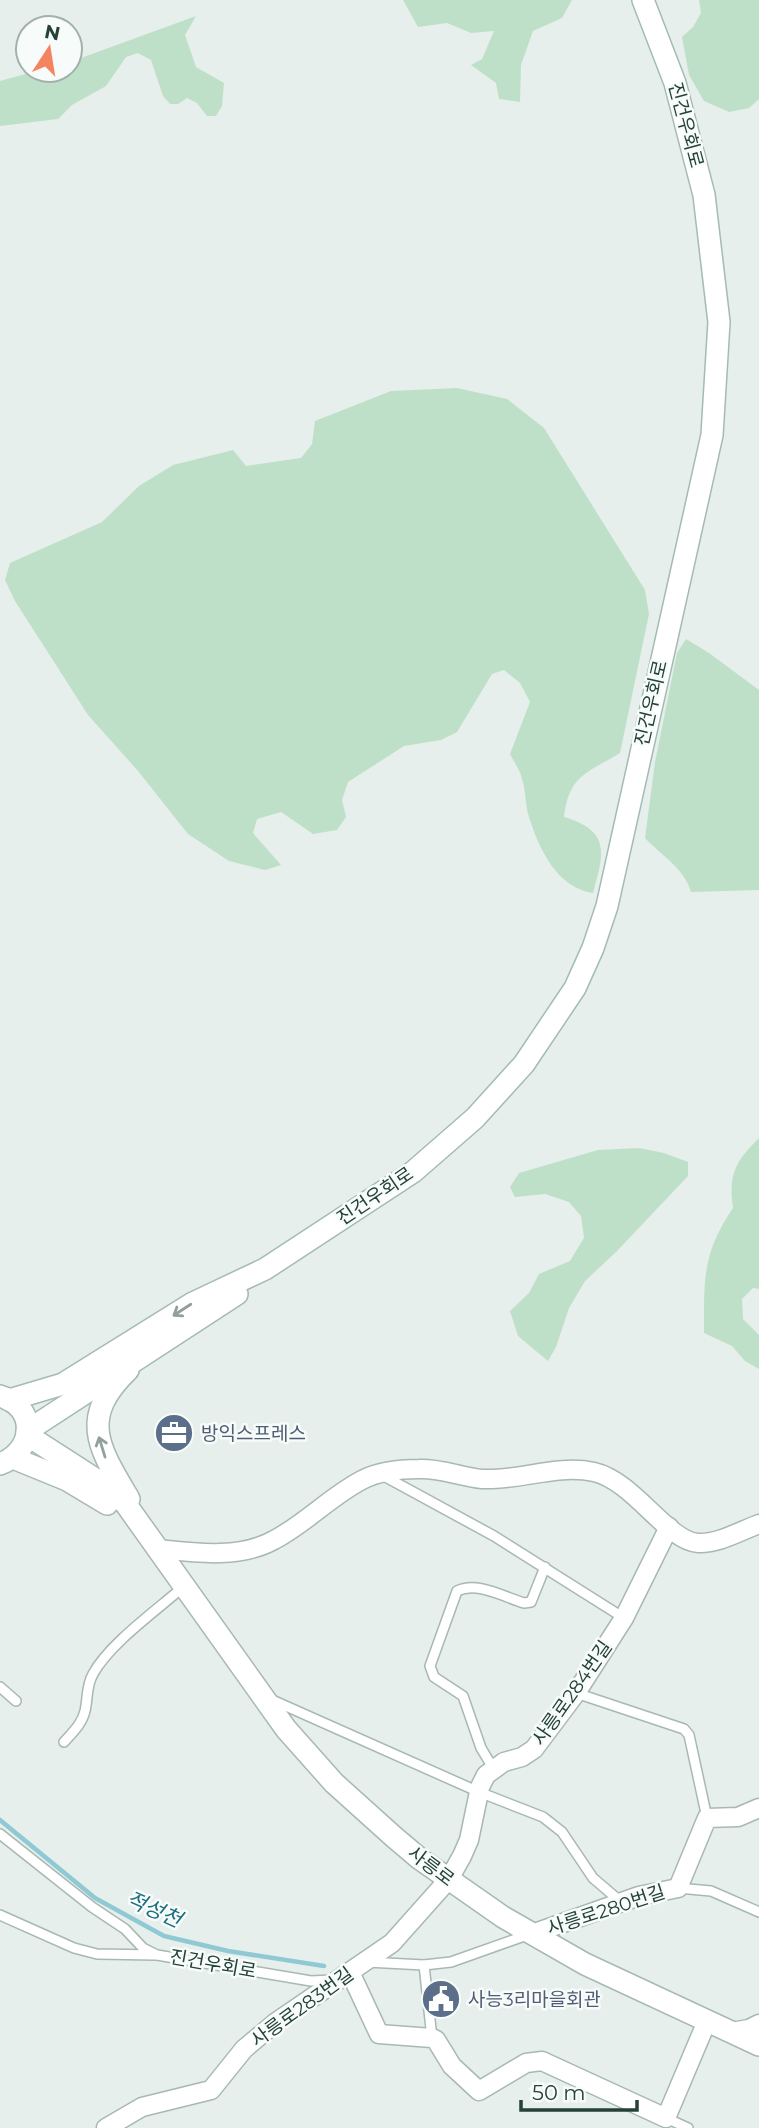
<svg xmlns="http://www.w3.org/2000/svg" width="759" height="2128" font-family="Montserrat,'Noto Sans KR',sans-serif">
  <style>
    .green { fill: #bfe0c8 }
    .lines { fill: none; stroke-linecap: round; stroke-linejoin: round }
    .stream { stroke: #8ec9d4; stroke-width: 4.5 }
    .service-casing { stroke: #a8b8b2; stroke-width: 12 }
    .minor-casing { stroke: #a8b8b2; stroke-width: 21 }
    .tertiary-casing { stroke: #a8b8b2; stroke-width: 24 }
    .secondary-casing { stroke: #a4bbb3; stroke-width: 24 }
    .service { stroke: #fff; stroke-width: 9 }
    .minor { stroke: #fff; stroke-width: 18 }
    .tertiary { stroke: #fff; stroke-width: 21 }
    .secondary { stroke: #fff; stroke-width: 21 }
    .oneway { stroke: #92a09c }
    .labels { text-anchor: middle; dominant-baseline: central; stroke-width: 5; stroke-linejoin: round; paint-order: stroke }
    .street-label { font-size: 19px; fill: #24423a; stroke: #f7fbf9 }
    .service-label { font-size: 19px; fill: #4e5e75; stroke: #f7fbf9; text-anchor: start }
    .water-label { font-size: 21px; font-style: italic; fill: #1c6f80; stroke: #f7fbf9 }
  </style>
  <rect width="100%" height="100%" fill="#e6efeb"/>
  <g class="green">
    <path d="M403,0H572L562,18L533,31L521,65L520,102L499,99L496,83L471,65L482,59L494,31L471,33L447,23L418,27Z"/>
    <path d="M699,0H759V99L749,108L729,112L704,101L689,75L682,37L693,27L701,13Z"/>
    <path d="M196,16L185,35L196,67L224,83L222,106L216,116H207L197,103L187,98L178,104H170L163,96L151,60L138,53L126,57L106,86L72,105L58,119L0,126V81L40,70H70V62Z"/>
    <path d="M457,388L507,399L544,428L645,590L649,614L620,753C587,773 569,775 564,817C611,831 604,853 593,893C557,888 539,849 529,817C525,805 526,791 522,779C520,770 514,762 510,754L530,702L520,683L504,670L492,674L457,732L441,740L404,746L348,782L342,800L346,817L337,830L313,834L281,812L257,819L253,833L281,865L265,870L229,861L188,834L138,771L88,715L15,601L5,580L10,563L102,522L139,486L173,465L233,450L246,466L301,458L312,444L315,421L391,391Z"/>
    <path d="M686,639L709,653L759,690V890L691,892C685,869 661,855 645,838L655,762L677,653Z"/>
    <path d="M759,1138V1289L753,1288L742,1299L743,1319L759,1335V1369L745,1361L732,1346L704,1333C704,1279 702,1254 733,1208C728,1174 736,1161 759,1138Z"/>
    <path d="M639,1148L664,1153L688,1162V1176L616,1252L585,1281L569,1308L556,1347L548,1361L518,1336L510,1311L529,1293L539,1274L570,1261L584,1238L581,1216L569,1202L545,1194L515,1197L510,1187L519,1173L598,1150Z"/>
  </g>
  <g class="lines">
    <path class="stream" d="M0,1820L95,1898L164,1936L228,1951L324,1966"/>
    <g class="service-casing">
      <g id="service">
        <path d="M382,1475L494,1536L624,1618"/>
        <path d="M0,1687L16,1701"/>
        <path d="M576,1693L684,1729L689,1735L707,1818"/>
        <path d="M270,1699L479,1792L543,1817L562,1832L593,1878L621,1902"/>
        <path d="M64,1742C72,1733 82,1724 85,1711C88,1698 86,1686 93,1674C109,1644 157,1610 183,1587"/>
        <path d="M493,1768L481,1748L463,1696L434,1677L430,1666L457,1591C477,1581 504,1597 524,1603L531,1602L545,1567"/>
        <path d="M0,1834L92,1907L125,1929L143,1948L157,1955L311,1981L332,1980"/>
        <path d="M678,1888L711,1891L759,1912"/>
        <path d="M0,1915L74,1948L97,1954L155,1955"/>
        <path d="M367,1962L424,1965L451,1962L530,1934"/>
        <path d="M424,1965L432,2038"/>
        <path d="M666,2118L688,2128"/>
      </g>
    </g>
    <g class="minor-casing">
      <g id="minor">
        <path d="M159,1549C196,1553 240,1559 274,1540C305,1524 331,1496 362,1480C379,1471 400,1469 419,1469C441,1468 461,1477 482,1479C519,1481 557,1464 594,1472C634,1481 667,1541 698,1543C718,1544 740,1531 759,1524"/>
        <path d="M532,1934L639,1896L678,1888L707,1818L738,1817L759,1808"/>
        <path d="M350,1972L379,2034L432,2038L436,2040L452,2066L479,2091L526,2063L542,2061L666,2118L707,2021"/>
        <path d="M731,2032L749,2029L759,2024"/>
        <path d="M106,2128L142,2107L211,2090L244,2049L275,2023L392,1943L449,1879L462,1856L469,1840L480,1787L486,1775L504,1762L522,1757L534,1749L576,1693L624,1618L669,1527"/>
      </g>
    </g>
    <g class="tertiary-casing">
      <g id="tertiary">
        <path d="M128,1370C78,1418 99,1448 129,1499"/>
        <path d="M27,1435L103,1484L125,1503L286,1729L334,1783L394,1837L420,1859L503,1917L585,1964L759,2045"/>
        <path d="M13,1458L67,1480L107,1504"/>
      </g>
    </g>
    <g class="secondary-casing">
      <g id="secondary">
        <path d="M0,1396C38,1407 35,1451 0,1464"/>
        <path d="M9,1400L63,1384L193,1303L265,1269L413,1172L475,1118L524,1064L575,988L593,948L607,906L712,435L719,322L704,195L675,83L643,0"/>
        <path d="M27,1431L237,1294"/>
      </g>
    </g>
    <use href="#service" class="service"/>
    <use href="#minor" class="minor"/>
    <use href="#tertiary" class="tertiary"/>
    <use href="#secondary" class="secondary"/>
  </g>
  <defs><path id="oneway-shaft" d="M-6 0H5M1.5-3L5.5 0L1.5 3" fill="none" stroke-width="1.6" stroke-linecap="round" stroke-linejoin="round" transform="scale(1.75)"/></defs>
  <g class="oneway">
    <use href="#oneway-shaft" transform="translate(182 1310) rotate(147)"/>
    <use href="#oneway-shaft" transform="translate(102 1447) rotate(-107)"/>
  </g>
  <defs>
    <g id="office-disc" transform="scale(2.0125)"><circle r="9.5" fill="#5c6f8a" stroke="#f7fbf9"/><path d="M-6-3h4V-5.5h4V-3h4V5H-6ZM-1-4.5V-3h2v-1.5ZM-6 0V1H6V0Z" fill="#fff"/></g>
    <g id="civic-disc" transform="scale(2.0125)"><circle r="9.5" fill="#5c6f8a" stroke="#f7fbf9"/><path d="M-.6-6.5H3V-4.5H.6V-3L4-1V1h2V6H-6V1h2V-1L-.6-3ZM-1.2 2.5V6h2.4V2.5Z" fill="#fff"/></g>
  </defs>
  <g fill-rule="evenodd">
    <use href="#office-disc" x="174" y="1433"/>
    <use href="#civic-disc" x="441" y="1999"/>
  </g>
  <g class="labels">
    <g class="street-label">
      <text transform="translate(686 125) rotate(75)">진건우회로</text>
      <text transform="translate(651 703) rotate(-77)">진건우회로</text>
      <text transform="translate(375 1196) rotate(-34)">진건우회로</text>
      <text transform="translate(572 1693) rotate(-55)">사릉로284번길</text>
      <text transform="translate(431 1866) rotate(37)">사릉로</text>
      <text transform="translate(606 1910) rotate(-18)">사릉로280번길</text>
      <text transform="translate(213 1964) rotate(10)">진건우회로</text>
      <text transform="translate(302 2007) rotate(-36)">사릉로283번길</text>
    </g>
    <g class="service-label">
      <text x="201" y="1433">방익스프레스</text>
      <text x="468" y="1999">사능3리마을회관</text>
    </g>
    <g class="water-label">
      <text transform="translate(154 1909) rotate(24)">적성천</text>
    </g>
  </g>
  <g transform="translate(49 49) rotate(12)"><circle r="33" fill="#f7fbf9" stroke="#a3b1ad" stroke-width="2"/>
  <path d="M0-5L12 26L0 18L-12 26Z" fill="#f4845f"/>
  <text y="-10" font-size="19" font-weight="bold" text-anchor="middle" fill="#24423a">N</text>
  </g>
  <path d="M521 2100v10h116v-10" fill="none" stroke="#24423a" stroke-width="3.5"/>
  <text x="532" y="2100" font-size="21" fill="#24423a" stroke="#f7fbf9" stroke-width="5" paint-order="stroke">50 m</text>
</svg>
